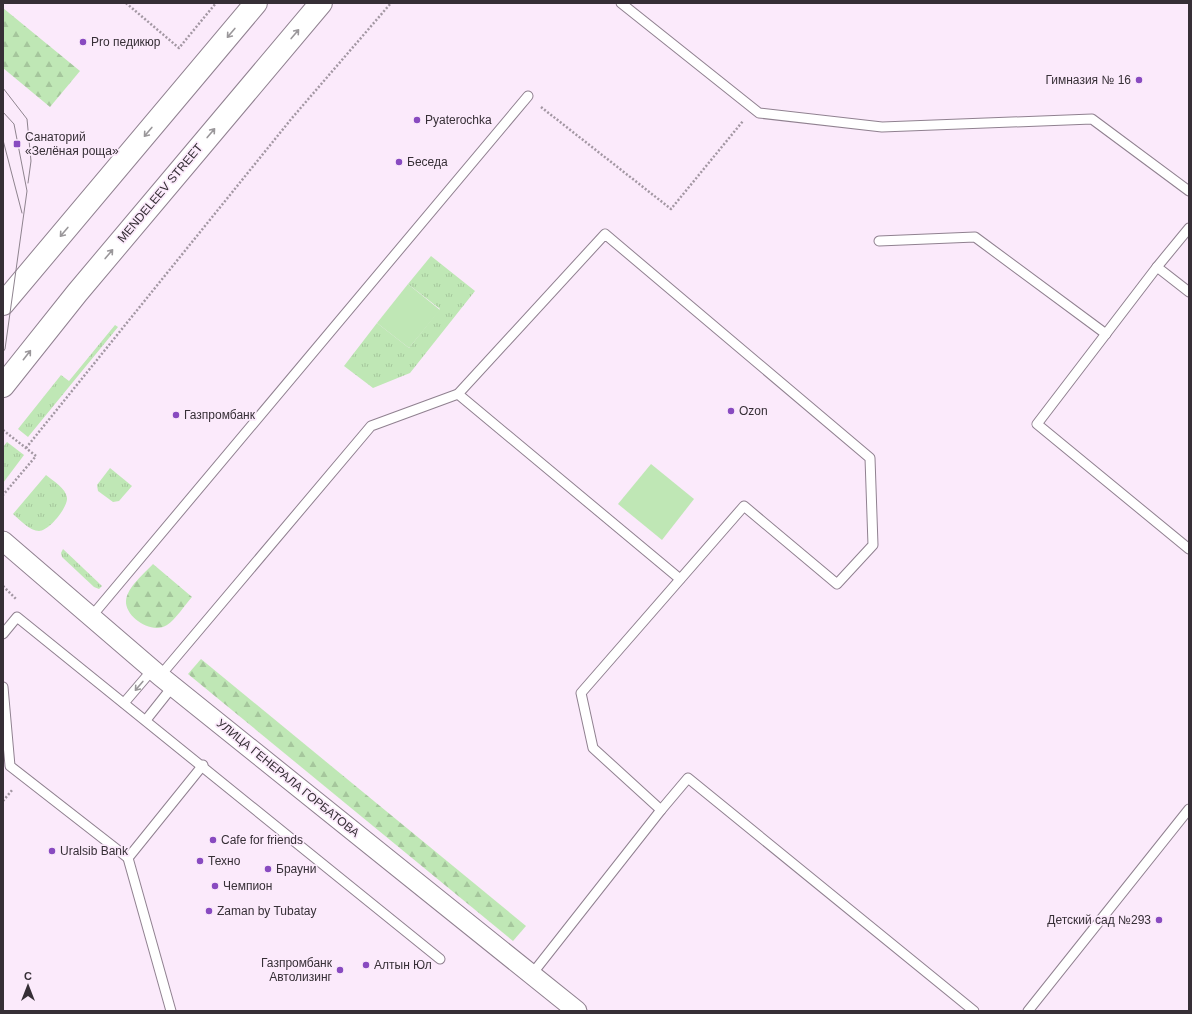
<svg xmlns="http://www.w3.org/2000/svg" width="1192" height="1014" font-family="Helvetica,sans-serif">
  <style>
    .grass { fill: url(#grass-tufts) }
    .forest { fill: url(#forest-firs) }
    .green { fill: #bfe7b5 }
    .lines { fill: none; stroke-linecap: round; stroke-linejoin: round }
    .service-casing { stroke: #908190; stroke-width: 11 }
    .minor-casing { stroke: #908190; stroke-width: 21 }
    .secondary-casing { stroke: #908190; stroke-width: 24 }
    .path { stroke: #a397a3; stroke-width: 2.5; stroke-dasharray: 2 2; stroke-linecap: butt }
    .service { stroke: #fff; stroke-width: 9 }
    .minor { stroke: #fff; stroke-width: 19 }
    .secondary { stroke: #fff; stroke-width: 22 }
    .tram { stroke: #8e838e; stroke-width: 1 }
    .oneway { stroke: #9a979a }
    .poi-dot { fill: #884ac0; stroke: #fbeafb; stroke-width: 1.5 }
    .labels { text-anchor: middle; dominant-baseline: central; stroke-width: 3.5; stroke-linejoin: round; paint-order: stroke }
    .poi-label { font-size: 12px; fill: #362f36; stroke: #fbeafb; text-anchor: start }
    .street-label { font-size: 12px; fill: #362f36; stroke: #fbeafb }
  </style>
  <defs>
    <pattern id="grass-tufts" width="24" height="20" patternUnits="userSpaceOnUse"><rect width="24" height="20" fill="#bfe7b5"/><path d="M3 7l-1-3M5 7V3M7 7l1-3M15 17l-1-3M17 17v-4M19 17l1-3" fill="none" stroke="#a5c69c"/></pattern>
    <pattern id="forest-firs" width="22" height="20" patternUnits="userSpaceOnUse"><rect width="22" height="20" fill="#bfe7b5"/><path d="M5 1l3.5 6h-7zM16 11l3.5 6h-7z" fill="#a5c69c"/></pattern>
  </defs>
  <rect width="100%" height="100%" fill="#fbeafb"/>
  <g class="grass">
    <path d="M431,256L475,291L410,373L373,388L344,366L377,323L409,348L440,309L408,284Z"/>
    <path d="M115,325L118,327L28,437L18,429L61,375L69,381Z"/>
    <path d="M7,442L24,455L3,483V447Z"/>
    <path d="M110,468L132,486L119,501L113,502L98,491L97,485Z"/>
    <path d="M46,475C53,481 66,488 67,498C68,507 49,531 39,531C30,531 20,520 13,514Z"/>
    <path d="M63,549L102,586L99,589L94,587L62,557L61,553Z"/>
  </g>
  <g class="forest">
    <path d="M3,8L80,71L50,107L3,68Z"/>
    <path d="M153,564L192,597C185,605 175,620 167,625C152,635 125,617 126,601C127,587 145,573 153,564Z"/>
    <path d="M201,659L526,926L513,941L188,674Z"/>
  </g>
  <g class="green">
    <path d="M408,284L440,310L409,348L377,323Z"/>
    <path d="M651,464L694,499L662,540L618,504Z"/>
  </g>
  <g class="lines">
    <g class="service-casing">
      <g id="service">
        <path d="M621,3L759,113L882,127L1092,119L1189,191"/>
        <path d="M879,241L975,237L1106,334"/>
        <path d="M1157,267L1189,228"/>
        <path d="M1189,292L1157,267L1037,424L1189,549"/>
        <path d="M458,394L680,579"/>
        <path d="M91,617L528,96"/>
        <path d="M3,634L17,617L440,959"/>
        <path d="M160,676L371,426L458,394L605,234L870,458L873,545L837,584L744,506L581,693L593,748L661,810"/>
        <path d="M3,687L10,766L128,858L203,765"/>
        <path d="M124,703L153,669"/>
        <path d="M146,720L173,686"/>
        <path d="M128,858L171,1011"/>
        <path d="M532,974L661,810L688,778L974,1011"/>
        <path d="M1028,1011L1189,809"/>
      </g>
    </g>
    <g class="minor-casing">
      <path id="minor" d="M3,541L160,676L577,1011"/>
    </g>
    <g class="secondary-casing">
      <g id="secondary">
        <path d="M3,304L256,3"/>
        <path d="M3,386L77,293L321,3"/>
      </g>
    </g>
    <g class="path">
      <path d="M126,3L179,48L216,3"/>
      <path d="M541,107L671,209L743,121"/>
      <path d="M3,430L36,456L3,495"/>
      <path d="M26,448L292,118L391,3"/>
      <path d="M3,586L17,600"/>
      <path d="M3,801L13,789"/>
    </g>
    <use href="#service" class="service"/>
    <use href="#minor" class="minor"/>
    <use href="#secondary" class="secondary"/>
    <g class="tram">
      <path d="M3,88L27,119L31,161L28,183"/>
      <path d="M3,112L14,124L27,191L5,349L3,352"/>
      <path d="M3,140L22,213"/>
    </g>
  </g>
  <defs><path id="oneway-shaft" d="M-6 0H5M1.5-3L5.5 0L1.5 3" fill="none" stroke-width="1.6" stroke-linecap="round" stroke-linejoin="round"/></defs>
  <g class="oneway">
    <use href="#oneway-shaft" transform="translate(231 33) rotate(130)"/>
    <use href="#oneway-shaft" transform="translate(295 34) rotate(-50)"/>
    <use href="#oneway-shaft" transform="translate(148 132) rotate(130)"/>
    <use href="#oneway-shaft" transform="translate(211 133) rotate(-50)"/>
    <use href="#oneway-shaft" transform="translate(64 232) rotate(130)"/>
    <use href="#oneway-shaft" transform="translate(109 254) rotate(-50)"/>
    <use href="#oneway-shaft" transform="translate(27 355) rotate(-52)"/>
    <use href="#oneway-shaft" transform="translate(139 686) rotate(130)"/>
  </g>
  <g class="poi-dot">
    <circle cx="83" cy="42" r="4"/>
    <circle cx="1139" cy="80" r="4"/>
    <circle cx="417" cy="120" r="4"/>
    <rect x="13" y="140" width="8" height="8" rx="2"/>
    <circle cx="399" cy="162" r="4"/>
    <circle cx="731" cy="411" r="4"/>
    <circle cx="176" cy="415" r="4"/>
    <circle cx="213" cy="840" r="4"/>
    <circle cx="52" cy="851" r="4"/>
    <circle cx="200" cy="861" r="4"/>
    <circle cx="268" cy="869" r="4"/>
    <circle cx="215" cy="886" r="4"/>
    <circle cx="209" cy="911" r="4"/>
    <circle cx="1159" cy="920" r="4"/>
    <circle cx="366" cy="965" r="4"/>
    <circle cx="340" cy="970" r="4"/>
  </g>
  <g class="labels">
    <g class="poi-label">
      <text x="91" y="42">Pro педикюр</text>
      <text x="1131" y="80" text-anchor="end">Гимназия № 16</text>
      <text x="425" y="120">Pyaterochka</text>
      <text x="25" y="137">Санаторий<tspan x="25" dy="14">«Зелёная роща»</tspan></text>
      <text x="407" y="162">Беседа</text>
      <text x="739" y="411">Ozon</text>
      <text x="184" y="415">Газпромбанк</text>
      <text x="221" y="840">Cafe for friends</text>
      <text x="60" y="851">Uralsib Bank</text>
      <text x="208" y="861">Техно</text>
      <text x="276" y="869">Брауни</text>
      <text x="223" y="886">Чемпион</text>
      <text x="217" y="911">Zaman by Tubatay</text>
      <text x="1151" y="920" text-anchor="end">Детский сад №293</text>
      <text x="332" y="963" text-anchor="end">Газпромбанк<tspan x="332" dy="14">Автолизинг</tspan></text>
      <text x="374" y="965">Алтын Юл</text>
    </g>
    <g class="street-label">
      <text transform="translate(160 193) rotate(-50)">MENDELEEV STREET</text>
      <text transform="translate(288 778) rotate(39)">УЛИЦА ГЕНЕРАЛА ГОРБАТОВА</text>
    </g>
  </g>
  <rect width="1192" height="1014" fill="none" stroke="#362f36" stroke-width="8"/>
  <g transform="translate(28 986)" stroke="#fbeafb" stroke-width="3" paint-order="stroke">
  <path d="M0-3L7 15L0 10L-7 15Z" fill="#362f36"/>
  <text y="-6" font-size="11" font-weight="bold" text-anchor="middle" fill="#362f36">С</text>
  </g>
</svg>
